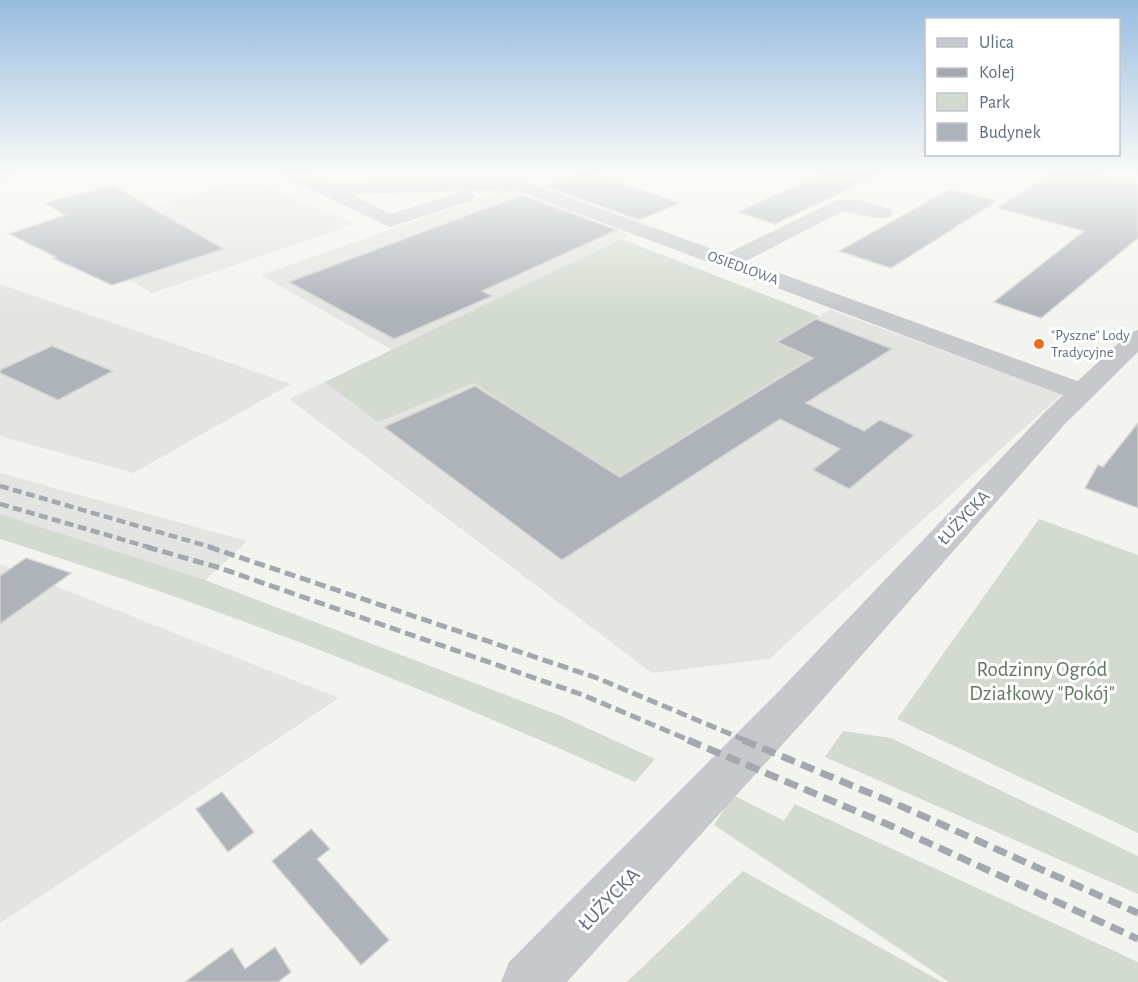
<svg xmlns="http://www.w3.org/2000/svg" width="1138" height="982" font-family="'Alegreya Sans',sans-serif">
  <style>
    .built { fill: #e4e4e3 }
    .green { fill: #d3dbd0 }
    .building { fill: #aeb3ba; stroke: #d4d5d2; stroke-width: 1.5 }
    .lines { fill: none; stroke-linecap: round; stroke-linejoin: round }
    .minor { fill: #c6c8cc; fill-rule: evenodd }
    .tertiary { fill: #c6c8cc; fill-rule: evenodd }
    .rail-far2 { stroke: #a3a7ae; stroke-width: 4.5; stroke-dasharray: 9 4.5; stroke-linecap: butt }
    .rail-far1 { stroke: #a3a7ae; stroke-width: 5; stroke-dasharray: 11 5; stroke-linecap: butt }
    .rail { stroke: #a3a7ae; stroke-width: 7; stroke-dasharray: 14 7; stroke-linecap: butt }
    .poi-dot { fill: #ea6f19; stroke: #fff; stroke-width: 2 }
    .labels { text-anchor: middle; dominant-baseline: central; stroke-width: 6; stroke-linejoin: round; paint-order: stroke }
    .far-street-label { font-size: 15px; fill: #616e82; stroke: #fff }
    .far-poi-label { font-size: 15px; fill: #616e82; stroke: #fff; text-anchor: start }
    .street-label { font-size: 18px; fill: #616e82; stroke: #fff }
    .near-park-label { font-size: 21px; fill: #617960; stroke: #fff }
    .near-street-label { font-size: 21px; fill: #616e82; stroke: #fff }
  </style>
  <rect width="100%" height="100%" fill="#f3f4ef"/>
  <g class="built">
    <path d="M249,179L355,224L152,293L52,233Z"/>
    <path d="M500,191H515L629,235L622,239L819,316L831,310L1062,394L769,659L652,673L289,399L392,350L261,275Z"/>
    <path d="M0,284L291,384L133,473L0,436Z"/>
    <path d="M0,473L247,541L185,599L0,539Z"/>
    <path d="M0,564L339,698L0,923Z"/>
  </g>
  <g class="green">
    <path d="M621,239L819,316L775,342L810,358L618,477L474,383L378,422L325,382Z"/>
    <path d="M0,514L205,580L561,716L655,759L635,782C428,689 217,606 0,539Z"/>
    <path d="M1039,519L1138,555V833L897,719Z"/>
    <path d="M843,731L891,738L1138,856V894L825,757Z"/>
    <path d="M733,795L784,821L795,804L1138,962V982H949L714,825Z"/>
    <path d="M743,871L942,982H627Z"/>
  </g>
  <g class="building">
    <path d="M579,174H595L680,203L639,220L545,186Z"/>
    <path d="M821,174H880L775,224L738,212Z"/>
    <path d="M1050,174H1095L1138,184V238L1041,318L994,302L1084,231L998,208Z"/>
    <path d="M112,185L224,249L112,285L53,258L56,257L9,234L65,215L45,203Z"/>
    <path d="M950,189L997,201L891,268L839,251Z"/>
    <path d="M522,195L617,230L482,291L492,296L394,339L289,282Z"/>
    <path d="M816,319L892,349L806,403L864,431L880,420L914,435L849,489L813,470L840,449L780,419L562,560L384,427L475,386L620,477L813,358L777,342Z"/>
    <path d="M52,346L113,371L58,400L0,373V370Z"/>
    <path d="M1138,423V508L1085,488L1098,465L1103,467Z"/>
    <path d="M26,558L71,573L0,624V576Z"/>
    <path d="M222,792L254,832L228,852L196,809Z"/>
    <path d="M311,829L330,849L317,859L389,940L361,965L272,861Z"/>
    <path d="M275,947L291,972L278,982H185L232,948L245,969Z"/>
  </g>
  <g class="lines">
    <path class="minor" d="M283,174H307L333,183L502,178L521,180L726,254L837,200H859L890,209L893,213L890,217C876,221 856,212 841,212L746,261L1091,386L1095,392L1091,398L1081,401L1071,398L518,191H467L476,196L473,200L390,227L286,178ZM464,191L391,214L350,194Z"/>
    <g class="tertiary">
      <path d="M0,174H20L17,178L0,183Z"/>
      <path d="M1138,330V352L1065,424L810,714L567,982H501L509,962L780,690L1045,412L1129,333Z"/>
    </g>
    <g class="rail-far2">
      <path d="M0,486L214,548"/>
      <path d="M0,504L152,548"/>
    </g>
    <g class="rail-far1">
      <path d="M147,547L220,568L583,695L691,741"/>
      <path d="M209,547L597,678L747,741"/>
    </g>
    <g class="rail">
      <path d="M688,740L896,828L1138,939"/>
      <path d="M743,740L903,807L1138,913"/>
    </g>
  </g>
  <linearGradient id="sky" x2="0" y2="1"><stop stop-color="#97bcde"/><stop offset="0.56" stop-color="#fafaf8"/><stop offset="1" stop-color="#fafaf8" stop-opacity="0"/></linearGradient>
  <rect width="1138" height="311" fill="url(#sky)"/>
  <circle class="poi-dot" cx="1039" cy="344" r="6"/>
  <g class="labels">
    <g class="far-street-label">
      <text transform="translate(743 268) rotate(20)">OSIEDLOWA</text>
    </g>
    <g class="far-poi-label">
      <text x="1051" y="335">"Pyszne" Lody<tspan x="1051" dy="17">Tradycyjne</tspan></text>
    </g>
    <g class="street-label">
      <text transform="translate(964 518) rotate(-47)">ŁUŻYCKA</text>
    </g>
    <g class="near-park-label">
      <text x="1042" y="669">Rodzinny Ogród<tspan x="1042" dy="24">Działkowy "Pokój"</tspan></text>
    </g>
    <g class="near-street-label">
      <text transform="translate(609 899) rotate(-46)">ŁUŻYCKA</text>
    </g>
  </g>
  <rect x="925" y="18" width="195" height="138" fill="#ffffff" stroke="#c0c5cd" stroke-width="1.5"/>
  <rect x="937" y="38" width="30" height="9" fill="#c6c8cc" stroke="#c0c5cd" stroke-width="1.5"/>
  <text x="979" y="48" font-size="18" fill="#616e82">Ulica</text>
  <rect x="937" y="68" width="30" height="9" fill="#a3a7ae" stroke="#c0c5cd" stroke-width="1.5"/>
  <text x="979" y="78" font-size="18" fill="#616e82">Kolej</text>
  <rect x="937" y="93" width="30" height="18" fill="#d3dbd0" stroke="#c0c5cd" stroke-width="1.5"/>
  <text x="979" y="108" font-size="18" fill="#616e82">Park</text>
  <rect x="937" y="123" width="30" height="18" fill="#aeb3ba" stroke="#c0c5cd" stroke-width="1.5"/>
  <text x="979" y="138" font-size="18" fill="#616e82">Budynek</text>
</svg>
